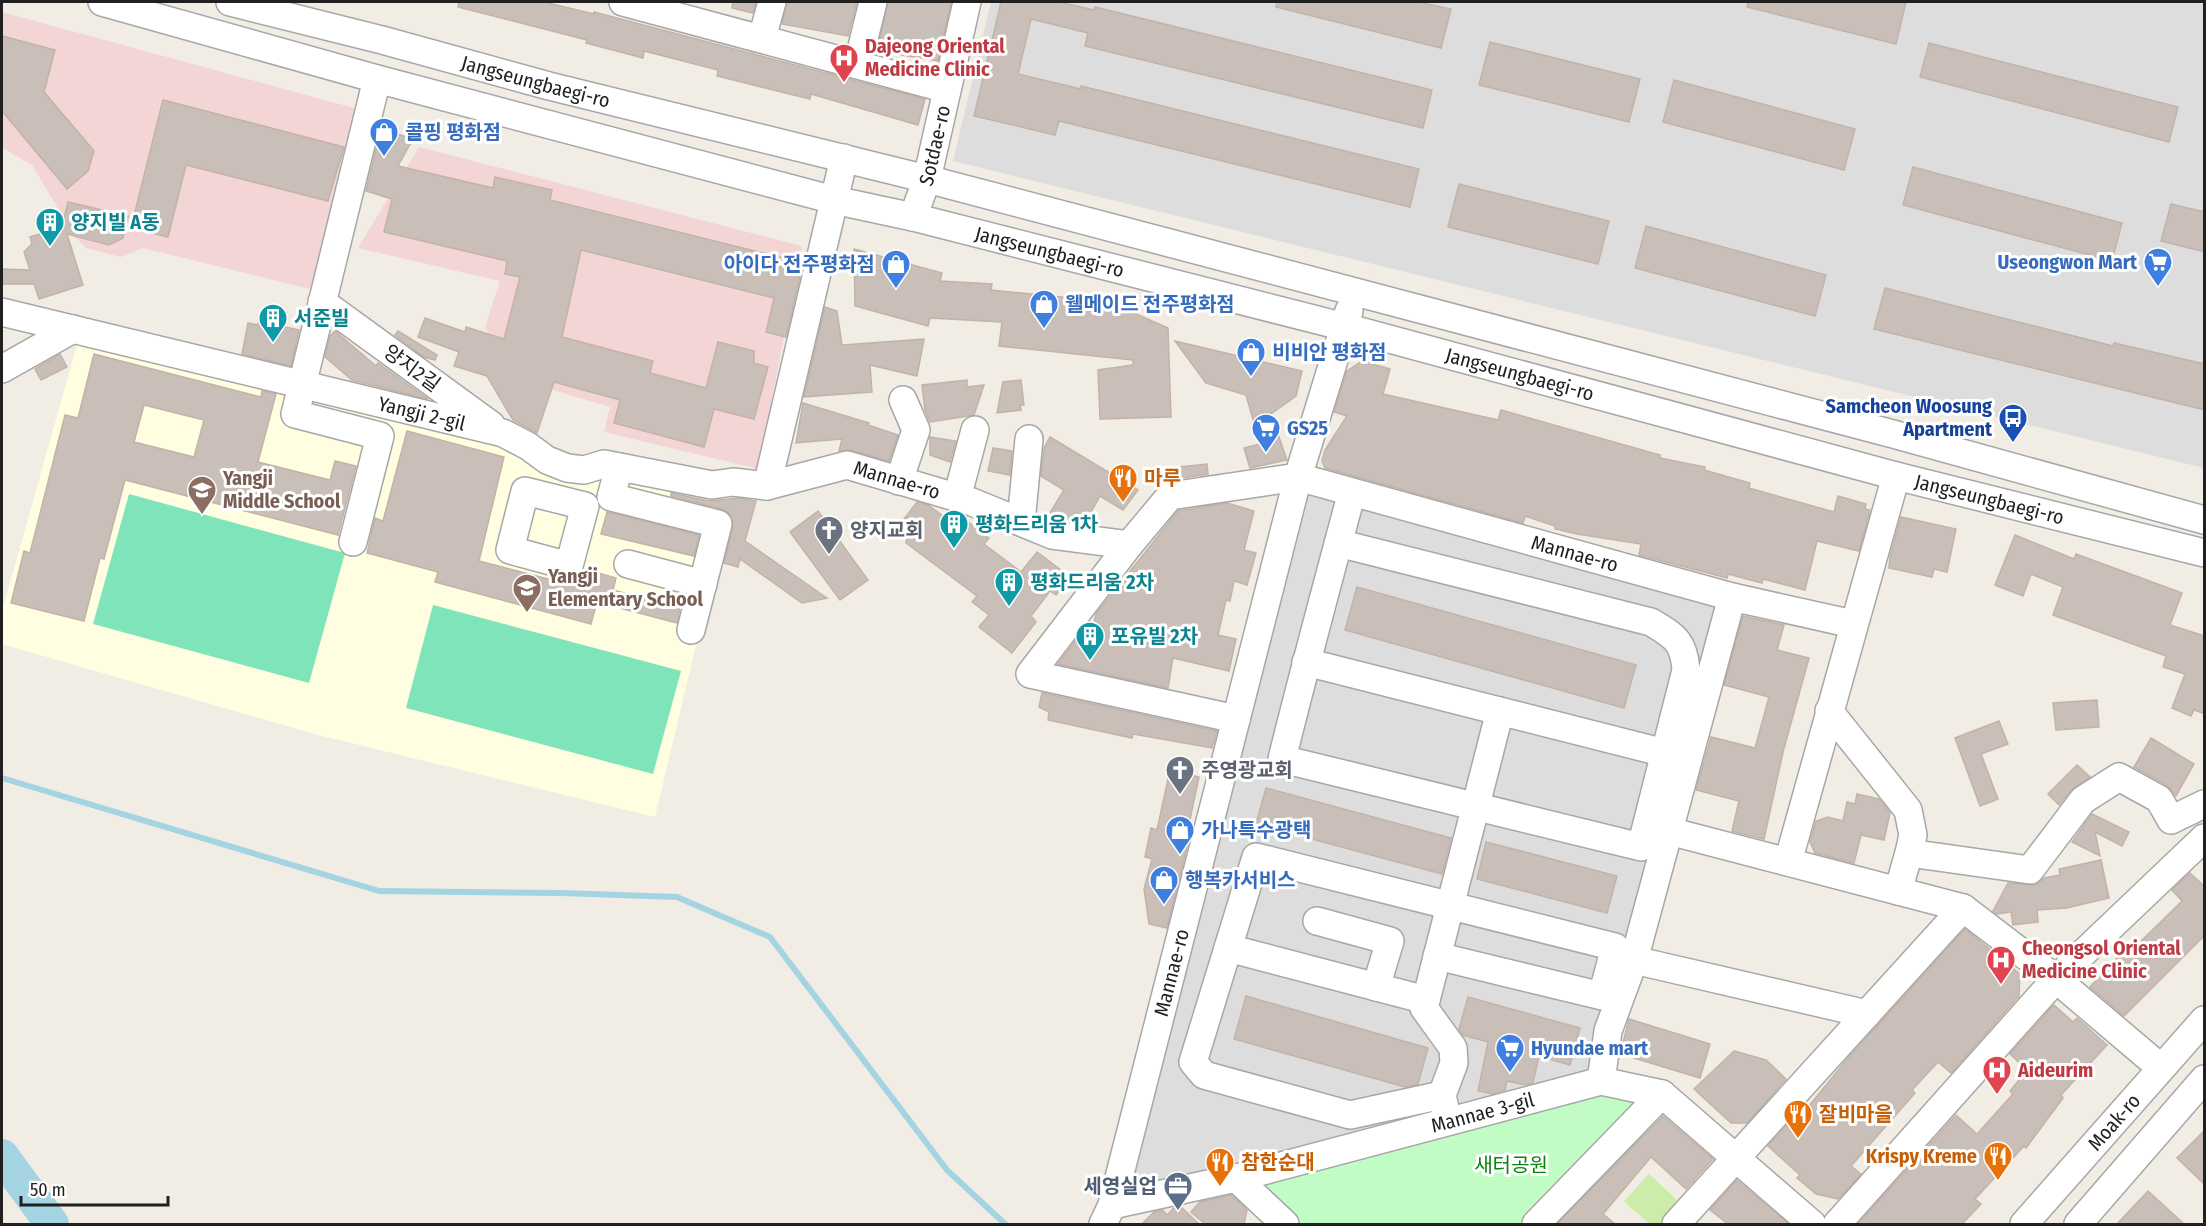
<svg xmlns="http://www.w3.org/2000/svg" width="2206" height="1226" font-family="'Fira Sans Condensed','Noto Sans KR',sans-serif">
  <style>
    .residential { fill: #dedddd }
    .commercial { fill: #f2d5d4 }
    .education { fill: #fffee0 }
    .grass { fill: #cceda9 }
    .park { fill: #c1fcc5 }
    .pitch { fill: #80e4bb }
    .lines { fill: none; stroke-linecap: round; stroke-linejoin: round }
    .stream { stroke: #a4d4e1; stroke-width: 6 }
    .river { stroke: #a4d4e1; stroke-width: 34 }
    .building { fill: #c9bfb8; stroke: #c3b3a7; stroke-width: 1.5; fill-rule: evenodd }
    .minor-casing { stroke: #a7a7a7; stroke-width: 30 }
    .minor { stroke: #fff; stroke-width: 27 }
    .labels { text-anchor: middle; dominant-baseline: central; stroke-width: 6; stroke-linejoin: round; paint-order: stroke }
    .health-label { font-size: 20px; font-weight: bold; fill: #be3a42; stroke: #fff; text-anchor: start }
    .street-label { font-size: 20px; fill: #202020; stroke: #fff }
    .shop-label { font-size: 20px; font-weight: bold; fill: #366cbe; stroke: #fff; text-anchor: start }
    .culture-label { font-size: 20px; font-weight: bold; fill: #0d838f; stroke: #fff; text-anchor: start }
    .transit-label { font-size: 20px; font-weight: bold; fill: #164399; stroke: #fff; text-anchor: end }
    .education-label { font-size: 20px; font-weight: bold; fill: #785e54; stroke: #fff; text-anchor: start }
    .food-label { font-size: 20px; font-weight: bold; fill: #c56008; stroke: #fff; text-anchor: start }
    .worship-label { font-size: 20px; font-weight: bold; fill: #5b616d; stroke: #fff; text-anchor: start }
    .park-label { font-size: 20px; fill: #06860e; stroke: #fff }
    .service-label { font-size: 20px; font-weight: bold; fill: #4e5e75; stroke: #fff; text-anchor: end }
  </style>
  <rect width="100%" height="100%" fill="#f1ede5"/>
  <g class="residential">
    <path d="M991,2H2204V468L953,161Z"/>
    <path d="M1298,477L1732,597L1601,1081L1112,1205Z"/>
  </g>
  <g class="commercial">
    <path d="M2,12L376,114L338,296L143,248L121,257L86,248L75,237L32,165L2,148Z"/>
    <path d="M419,147L802,246L758,469L604,432L610,407L516,379L485,327L500,281L358,248Z"/>
  </g>
  <path class="education" d="M79,338L604,471L732,494L655,817L318,735L2,644V611Z"/>
  <path class="grass" d="M1649,1174L1689,1211L1676,1224H1649L1624,1201Z"/>
  <path class="park" d="M1601,1081L1662,1094L1536,1224H1285L1236,1178Z"/>
  <g class="pitch">
    <path d="M129,494L345,553L309,683L93,624Z"/>
    <path d="M433,605L681,671L653,774L406,708Z"/>
  </g>
  <g class="lines">
    <path class="stream" d="M2,778L379,891L560,893L677,897L770,937L947,1170L1005,1224"/>
    <path class="river" d="M2,1156L52,1224"/>
  </g>
  <g class="building">
    <path d="M459,2H544L594,14V12L925,99L918,125L811,94L810,99L717,76L718,70L644,51L643,58L586,43L587,40L458,7Z"/>
    <path d="M733,2H756L753,13L732,8Z"/>
    <path d="M787,2H857L848,36L782,24Z"/>
    <path d="M888,2H951L938,61L877,51Z"/>
    <path d="M1001,2H1059L1094,10L1095,7L1432,90L1423,128L1085,46L1088,33L1031,19L1018,74L1081,89V86L1419,169L1410,207L1059,121L1055,135L974,116Z"/>
    <path d="M1277,2H1418L1451,9L1441,48L1276,7Z"/>
    <path d="M1748,2H1906L1896,44L1747,7Z"/>
    <path d="M2,36L55,50L44,92L94,151L88,171L67,189L2,111Z"/>
    <path d="M1490,42L1640,79L1629,122L1479,85Z"/>
    <path d="M1929,43L2178,107L2169,142L1920,77Z"/>
    <path d="M1674,80L1855,129L1844,170L1663,122Z"/>
    <path d="M163,100L344,147L328,201L186,165L168,237L131,228Z"/>
    <path d="M381,129L413,139L398,166L493,188L495,177L552,190L550,200L803,263L786,337L766,332L774,298L581,250L562,337L653,361L650,373L706,388L718,342L754,351V363L768,367L754,419L714,409L704,447L614,423L620,400L554,382L537,433L513,420L487,376L454,366L459,352L418,337L425,318L465,332L466,327L504,339L520,277L505,274L507,261L384,232L392,199L366,191Z"/>
    <path d="M1913,167L2122,223L2112,261L1903,205Z"/>
    <path d="M1459,184L1609,221L1598,264L1448,227Z"/>
    <path d="M68,202L128,216L123,238L109,245L67,234L83,285L39,299L34,284H2V269L30,270L24,252L32,244L30,237L62,227Z"/>
    <path d="M2171,204L2205,212V252L2161,241Z"/>
    <path d="M1646,226L1826,275L1815,316L1635,268Z"/>
    <path d="M854,249L942,273L940,281L992,284L991,290L1081,299L1088,311L1125,309L1168,328L1171,417L1100,419L1098,370L1133,365V360L999,346L1002,322L930,318L928,326L855,306Z"/>
    <path d="M1885,288L2113,346L2114,343L2205,364V410L1874,329Z"/>
    <path d="M825,307L837,311L842,345L924,339L917,376L870,365L872,392L804,397Z"/>
    <path d="M261,312L278,316L276,325L299,330L291,366L242,354L248,323L258,325Z"/>
    <path d="M335,331L376,366L378,363L428,399L352,380L325,357L330,336Z"/>
    <path d="M398,331L437,355L435,360L424,357L395,335Z"/>
    <path d="M1175,341L1302,371L1296,396L1271,414L1287,460L1250,468L1244,448L1260,444L1246,395L1206,383Z"/>
    <path d="M60,354L67,367L41,380L35,369Z"/>
    <path d="M94,354L261,397L262,391L276,394L258,462L330,480L335,461L356,466L338,535L125,480L104,559L100,558L84,621L11,603L24,551L30,553L65,415L78,418ZM144,405L204,420L194,457L134,442Z"/>
    <path d="M1362,361L1390,369L1383,394L1498,420L1501,410L1660,455V458L1705,467L1704,470L1750,483L1749,488L1834,512L1838,496L1866,504L1865,509L1870,510L1859,551L1817,541L1805,590L1763,579L1762,583L1728,574L1727,578L1639,555L1641,544L1577,534L1555,529V526L1525,516L1523,523L1325,468L1322,461L1325,450L1347,416L1334,412L1347,371Z"/>
    <path d="M967,380V387L984,385L974,415L930,422L925,410L922,385Z"/>
    <path d="M1021,380L1024,405H1020L1021,410L997,413L1003,382Z"/>
    <path d="M803,403L869,423L868,425L898,435L889,461L851,450L839,451L842,439L796,443Z"/>
    <path d="M407,431L504,457L479,561L579,587L584,569L616,578L613,590L680,608L677,623L597,602L591,624L435,582L438,572L367,553L375,518L383,521Z"/>
    <path d="M930,437L956,441L950,462L930,455Z"/>
    <path d="M1050,437L1138,490L1123,510L1100,496L1085,523L1048,516L1064,490L1041,476L1044,448Z"/>
    <path d="M993,448L1012,451L1010,475L988,471Z"/>
    <path d="M1207,464L1208,474L1182,478L1180,467Z"/>
    <path d="M671,493L709,501L738,498L756,501L745,541L827,598L802,603L740,559L738,567L724,563L733,527L729,513L722,509L671,496Z"/>
    <path d="M917,502L928,505L958,527L964,519L989,538L984,544L1021,572L1037,552L1070,577L1056,595L1050,591L1031,616L1036,622L1012,653L979,627L989,615L972,602L977,596L906,543L907,536L897,528Z"/>
    <path d="M1227,503L1254,511L1244,550L1256,553L1247,585L1234,581L1230,601L1226,600L1218,635L1236,639L1229,671L1173,658L1168,688L1058,664L1086,627L1093,628L1096,614L1178,511Z"/>
    <path d="M818,511L868,580L840,600L790,532Z"/>
    <path d="M607,512L699,535L694,556L601,534Z"/>
    <path d="M1901,517L1956,529L1947,572L1934,569L1932,577L1889,568L1890,557Z"/>
    <path d="M2015,535L2074,559L2076,554L2182,593L2170,625L2205,636V714L2194,710L2191,716L2172,708L2185,674L2163,667L2166,656L2053,615L2063,587L2031,574L2023,596L1995,585Z"/>
    <path d="M1357,587L1636,665L1624,708L1345,630Z"/>
    <path d="M1743,616L1784,625L1777,650L1809,658L1783,752L1764,839L1732,831L1739,801L1696,790L1711,737L1755,748L1769,697L1724,685Z"/>
    <path d="M1042,693L1217,731L1212,748L1133,734L1132,738L1048,720L1049,712L1039,707Z"/>
    <path d="M2097,700L2099,727L2056,730L2053,703Z"/>
    <path d="M1999,721L2008,744L1981,754L1998,799L1980,806L1955,738Z"/>
    <path d="M2151,738L2194,764L2176,796L2167,785L2134,767Z"/>
    <path d="M2077,765L2090,777L2071,790L2059,805L2048,794Z"/>
    <path d="M1170,770L1199,777L1186,838L1189,839L1167,928L1149,924L1144,889L1152,859L1145,857L1151,828L1157,830Z"/>
    <path d="M1266,788L1451,838L1442,874L1256,824Z"/>
    <path d="M1857,794L1879,799L1890,813L1884,840L1861,835L1854,863L1815,853L1810,842L1816,821L1828,817L1843,821L1847,802L1855,804Z"/>
    <path d="M2092,814L2129,832L2122,846L2095,832L2100,856L2072,842Z"/>
    <path d="M1486,842L1617,876L1607,913L1477,879Z"/>
    <path d="M2101,860L2109,898L2067,908L2037,910L2038,922L2013,925L2011,912L1997,914L1993,911L2008,883L2035,885L2044,878L2060,875L2059,869Z"/>
    <path d="M2190,873L2205,887V935L2124,1016L2090,987L2129,945L2133,949L2182,901L2172,890Z"/>
    <path d="M1965,929L2020,974L2019,996L1951,1073L1938,1062L1912,1090L1915,1093L1851,1166L1861,1174L1838,1199L1816,1194L1797,1178L1800,1175L1768,1146L1802,1109L1804,1112L1849,1057Z"/>
    <path d="M1246,996L1428,1048L1418,1084L1405,1087L1234,1039Z"/>
    <path d="M1468,997L1580,1028L1570,1065L1539,1056L1533,1083L1525,1085L1507,1081L1505,1090L1492,1094L1478,1091L1488,1042L1463,1035L1459,1029Z"/>
    <path d="M2054,1005L2073,1022L2077,1018L2107,1045L2061,1095L2063,1098L2026,1148L2024,1146L1975,1199L1981,1204L1962,1224H1858L1956,1115L1977,1134L2013,1094L2010,1091L2027,1070L2010,1054Z"/>
    <path d="M1629,1019L1710,1044L1700,1078L1634,1058L1622,1047Z"/>
    <path d="M1734,1051L1766,1060L1786,1079L1747,1123H1731L1694,1089Z"/>
    <path d="M1663,1116L1713,1159L1686,1189L1651,1157L1603,1214L1615,1224H1557Z"/>
    <path d="M2205,1130V1185L2177,1158Z"/>
    <path d="M1737,1180L1789,1224H1728L1710,1210Z"/>
    <path d="M2148,1191L2184,1224H2117Z"/>
    <path d="M1231,1195L1247,1210L1244,1224H1205L1191,1212L1200,1202Z"/>
    <path d="M1180,1206L1199,1224H1142L1154,1212L1163,1210L1167,1215L1174,1208Z"/>
  </g>
  <g class="lines">
    <g class="minor-casing">
      <g id="minor">
        <path id="s1" d="M102,2L377,79L834,200L913,217L1345,327L1896,476L2204,553"/>
        <path id="s2" d="M230,2L382,40L549,86L927,179L1893,434L2204,520"/>
        <path d="M623,2L947,89"/>
        <path d="M762,38L772,2"/>
        <path d="M858,63L873,2"/>
        <path id="s3" d="M913,217L927,179L967,2"/>
        <path d="M322,302L491,425"/>
        <path id="s4" d="M2,312L503,433L528,446L547,460L567,468L584,470L604,464L712,485L733,482L767,486L847,465L972,502L1052,535L1129,545"/>
        <path d="M2,369L73,329"/>
        <path d="M619,467L611,497L718,524L691,630"/>
        <path d="M899,481L916,430L903,400"/>
        <path d="M767,486L844,158"/>
        <path d="M525,491L585,506L569,566L510,550Z"/>
        <path d="M957,498L975,430"/>
        <path d="M1021,522L1029,439"/>
        <path d="M353,542L380,436L295,414L377,79"/>
        <path d="M1338,543L1651,622C1674,636 1684,641 1686,670L1641,847L1282,759C1304,670 1328,581 1352,492"/>
        <path d="M628,564L703,584"/>
        <path d="M1306,662L1665,753"/>
        <path d="M1829,711L1908,810L1913,835L1909,853"/>
        <path id="s5" d="M1236,719L1030,674L1129,545L1170,496L1298,477L1732,597L1853,624"/>
        <path d="M1669,831L1963,908L2056,979L2161,1068"/>
        <path d="M1788,862L1896,476"/>
        <path d="M1898,891L1909,853L2030,870L2083,800L2119,777L2159,799L2171,820L2204,804"/>
        <path d="M1317,921L1390,941L1376,987"/>
        <path d="M1228,948L1426,1000"/>
        <path d="M1437,956L1602,996L1615,947L1256,857L1193,1062L1204,1075L1350,1115L1442,1095"/>
        <path d="M1634,960L1867,1014"/>
        <path d="M1601,1081L1608,1031L1634,960L1732,597"/>
        <path d="M1446,1113L1442,1095L1454,1063L1453,1048L1424,1008L1500,711"/>
        <path d="M1236,1178L1285,1224"/>
        <path id="s6" d="M1112,1205L1236,1178L1601,1081L1662,1094L1812,1224"/>
        <path id="s7" d="M1103,1224L1112,1205L1298,477L1349,311"/>
        <path d="M1536,1224L1662,1094"/>
        <path d="M1676,1224L1963,908"/>
        <path d="M1837,1224L2056,979L2204,838"/>
        <path id="s8" d="M2024,1224L2204,1020"/>
        <path d="M2078,1224L2204,1079"/>
      </g>
    </g>
    <use href="#minor" class="minor"/>
  </g>
  <defs>
    <g id="hospital-pin" transform="scale(1.5)"><path d="M0 17L-7.5 6A9.5 9.5 0 1 1 7.5 6Z" fill="#e0444e" stroke="#fff"/><path d="M-5-5h3v3.5h4V-5h3V5h-3V1.5h-4V5h-3Z" fill="#fff"/></g>
    <g id="shop-pin" transform="scale(1.5)"><path d="M0 17L-7.5 6A9.5 9.5 0 1 1 7.5 6Z" fill="#3f7fe0" stroke="#fff"/><path d="M-5-2.5h2.3a2.7 3.5 0 0 1 5.4 0H5L5.5 6h-11ZM-1.5-2.5h3a1.5 2.3 0 0 0-3 0Z" fill="#fff"/></g>
    <g id="building-pin" transform="scale(1.5)"><path d="M0 17L-7.5 6A9.5 9.5 0 1 1 7.5 6Z" fill="#0f9aa8" stroke="#fff"/><path d="M-4-6H4V6H1V3H-1V6H-4ZM-2.5-4.3h1.7v1.8h-1.7ZM.8-4.3h1.7v1.8H.8ZM-2.5-1h1.7V.8h-1.7ZM.8-1h1.7V.8H.8Z" fill="#fff"/></g>
    <g id="supermarket-pin" transform="scale(1.5)"><path d="M0 17L-7.5 6A9.5 9.5 0 1 1 7.5 6Z" fill="#3f7fe0" stroke="#fff"/><path d="M-6-5.5h2.5l.6 2H6L4.5 2H-2.5L-4.4-4H-6ZM-1.5 3.2a1.3 1.3 0 1 0 .1 0ZM3 3.2a1.3 1.3 0 1 0 .1 0Z" fill="#fff"/></g>
    <g id="bus-pin" transform="scale(1.5)"><path d="M0 17L-7.5 6A9.5 9.5 0 1 1 7.5 6Z" fill="#1a4fb4" stroke="#fff"/><path d="M-5-6H5V4H4V6H2V4H-2V6H-4V4H-5ZM-3.5-4V0h7V-4ZM-3.5 1.2v1.5H-2V1.2ZM2 1.2v1.5H3.5V1.2Z" fill="#fff"/></g>
    <g id="restaurant-pin" transform="scale(1.5)"><path d="M0 17L-7.5 6A9.5 9.5 0 1 1 7.5 6Z" fill="#e8710a" stroke="#fff"/><path d="M-5-6h1v4h1v-4h1v4h1v-4h1v5L-1.5 .5V6h-2V.5L-5-1ZM5-6V6H3V1.5H1.5Q1.5-4 5-6Z" fill="#fff"/></g>
    <g id="school-pin" transform="scale(1.5)"><path d="M0 17L-7.5 6A9.5 9.5 0 1 1 7.5 6Z" fill="#8d6e63" stroke="#fff"/><path d="M0-5L7-2L0 1L-7-2ZM-4 1L0 2.5L4 1V4Q0 6-4 4Z" fill="#fff"/></g>
    <g id="church-pin" transform="scale(1.5)"><path d="M0 17L-7.5 6A9.5 9.5 0 1 1 7.5 6Z" fill="#6b7280" stroke="#fff"/><path d="M-1.2-6h2.4v3.5h3.3v2.4h-3.3V6h-2.4V-.1h-3.3v-2.4h3.3Z" fill="#fff"/></g>
    <g id="office-pin" transform="scale(1.5)"><path d="M0 17L-7.5 6A9.5 9.5 0 1 1 7.5 6Z" fill="#5c6f8a" stroke="#fff"/><path d="M-6-3h4V-5.5h4V-3h4V5H-6ZM-1-4.5V-3h2v-1.5ZM-6 0V1H6V0Z" fill="#fff"/></g>
  </defs>
  <g fill-rule="evenodd">
    <use href="#hospital-pin" x="844" y="58"/>
    <use href="#shop-pin" x="384" y="132"/>
    <use href="#building-pin" x="50" y="222"/>
    <use href="#supermarket-pin" x="2158" y="262"/>
    <use href="#shop-pin" x="896" y="264"/>
    <use href="#shop-pin" x="1044" y="304"/>
    <use href="#building-pin" x="273" y="318"/>
    <use href="#shop-pin" x="1251" y="352"/>
    <use href="#bus-pin" x="2013" y="418"/>
    <use href="#supermarket-pin" x="1266" y="428"/>
    <use href="#restaurant-pin" x="1123" y="478"/>
    <use href="#school-pin" x="202" y="490"/>
    <use href="#building-pin" x="954" y="524"/>
    <use href="#church-pin" x="829" y="530"/>
    <use href="#building-pin" x="1009" y="582"/>
    <use href="#school-pin" x="527" y="588"/>
    <use href="#building-pin" x="1090" y="636"/>
    <use href="#church-pin" x="1180" y="770"/>
    <use href="#shop-pin" x="1180" y="830"/>
    <use href="#shop-pin" x="1164" y="880"/>
    <use href="#hospital-pin" x="2001" y="960"/>
    <use href="#supermarket-pin" x="1510" y="1048"/>
    <use href="#hospital-pin" x="1997" y="1070"/>
    <use href="#restaurant-pin" x="1798" y="1114"/>
    <use href="#restaurant-pin" x="1998" y="1156"/>
    <use href="#restaurant-pin" x="1220" y="1162"/>
    <use href="#office-pin" x="1178" y="1186"/>
  </g>
  <g class="labels">
    <g class="health-label">
      <text x="865" y="46">Dajeong Oriental<tspan x="865" dy="23">Medicine Clinic</tspan></text>
      <text x="2022" y="948">Cheongsol Oriental<tspan x="2022" dy="23">Medicine Clinic</tspan></text>
      <text x="2018" y="1070">Aideurim</text>
    </g>
    <g class="street-label">
      <text stroke="none"><textPath href="#s2" startOffset="316">Jangseungbaegi-ro</textPath></text>
      <text stroke="none"><textPath href="#s3" startOffset="75">Sotdae-ro</textPath></text>
      <text stroke="none"><textPath href="#s1" startOffset="980">Jangseungbaegi-ro</textPath></text>
      <text transform="translate(412 368) rotate(36)">양지2길</text>
      <text stroke="none"><textPath href="#s1" startOffset="1466">Jangseungbaegi-ro</textPath></text>
      <text stroke="none"><textPath href="#s4" startOffset="432">Yangji 2-gil</textPath></text>
      <text stroke="none"><textPath href="#s4" startOffset="927">Mannae-ro</textPath></text>
      <text stroke="none"><textPath href="#s1" startOffset="1952">Jangseungbaegi-ro</textPath></text>
      <text stroke="none"><textPath href="#s5" startOffset="854">Mannae-ro</textPath></text>
      <text stroke="none"><textPath href="#s7" startOffset="261">Mannae-ro</textPath></text>
      <text stroke="none"><textPath href="#s6" startOffset="382">Mannae 3-gil</textPath></text>
      <text stroke="none"><textPath href="#s8" startOffset="136">Moak-ro</textPath></text>
    </g>
    <g class="shop-label">
      <text x="405" y="132">콜핑 평화점</text>
      <text x="2137" y="262" text-anchor="end">Useongwon Mart</text>
      <text x="875" y="264" text-anchor="end">아이다 전주평화점</text>
      <text x="1065" y="304">웰메이드 전주평화점</text>
      <text x="1272" y="352">비비안 평화점</text>
      <text x="1287" y="428">GS25</text>
      <text x="1201" y="830">가나특수광택</text>
      <text x="1185" y="880">행복카서비스</text>
      <text x="1531" y="1048">Hyundae mart</text>
    </g>
    <g class="culture-label">
      <text x="71" y="222">양지빌 A동</text>
      <text x="294" y="318">서준빌</text>
      <text x="975" y="524">평화드리움 1차</text>
      <text x="1030" y="582">평화드리움 2차</text>
      <text x="1111" y="636">포유빌 2차</text>
    </g>
    <g class="transit-label">
      <text x="1992" y="406">Samcheon Woosung<tspan x="1992" dy="23">Apartment</tspan></text>
    </g>
    <g class="education-label">
      <text x="223" y="478">Yangji<tspan x="223" dy="23">Middle School</tspan></text>
      <text x="548" y="576">Yangji<tspan x="548" dy="23">Elementary School</tspan></text>
    </g>
    <g class="food-label">
      <text x="1144" y="478">마루</text>
      <text x="1819" y="1114">잘비마을</text>
      <text x="1977" y="1156" text-anchor="end">Krispy Kreme</text>
      <text x="1241" y="1162">참한순대</text>
    </g>
    <g class="worship-label">
      <text x="850" y="530">양지교회</text>
      <text x="1201" y="770">주영광교회</text>
    </g>
    <g class="park-label">
      <text x="1511" y="1165">새터공원</text>
    </g>
    <g class="service-label">
      <text x="1157" y="1186">세영실업</text>
    </g>
  </g>
  <rect width="2206" height="1226" fill="none" stroke="#202020" stroke-width="6"/>
  <path d="M21 1196v9h147v-9" fill="none" stroke="#202020" stroke-width="3"/>
  <text x="30" y="1196" font-size="18" fill="#202020" stroke="#ffffff" stroke-width="4.5" paint-order="stroke">50 m</text>
</svg>
